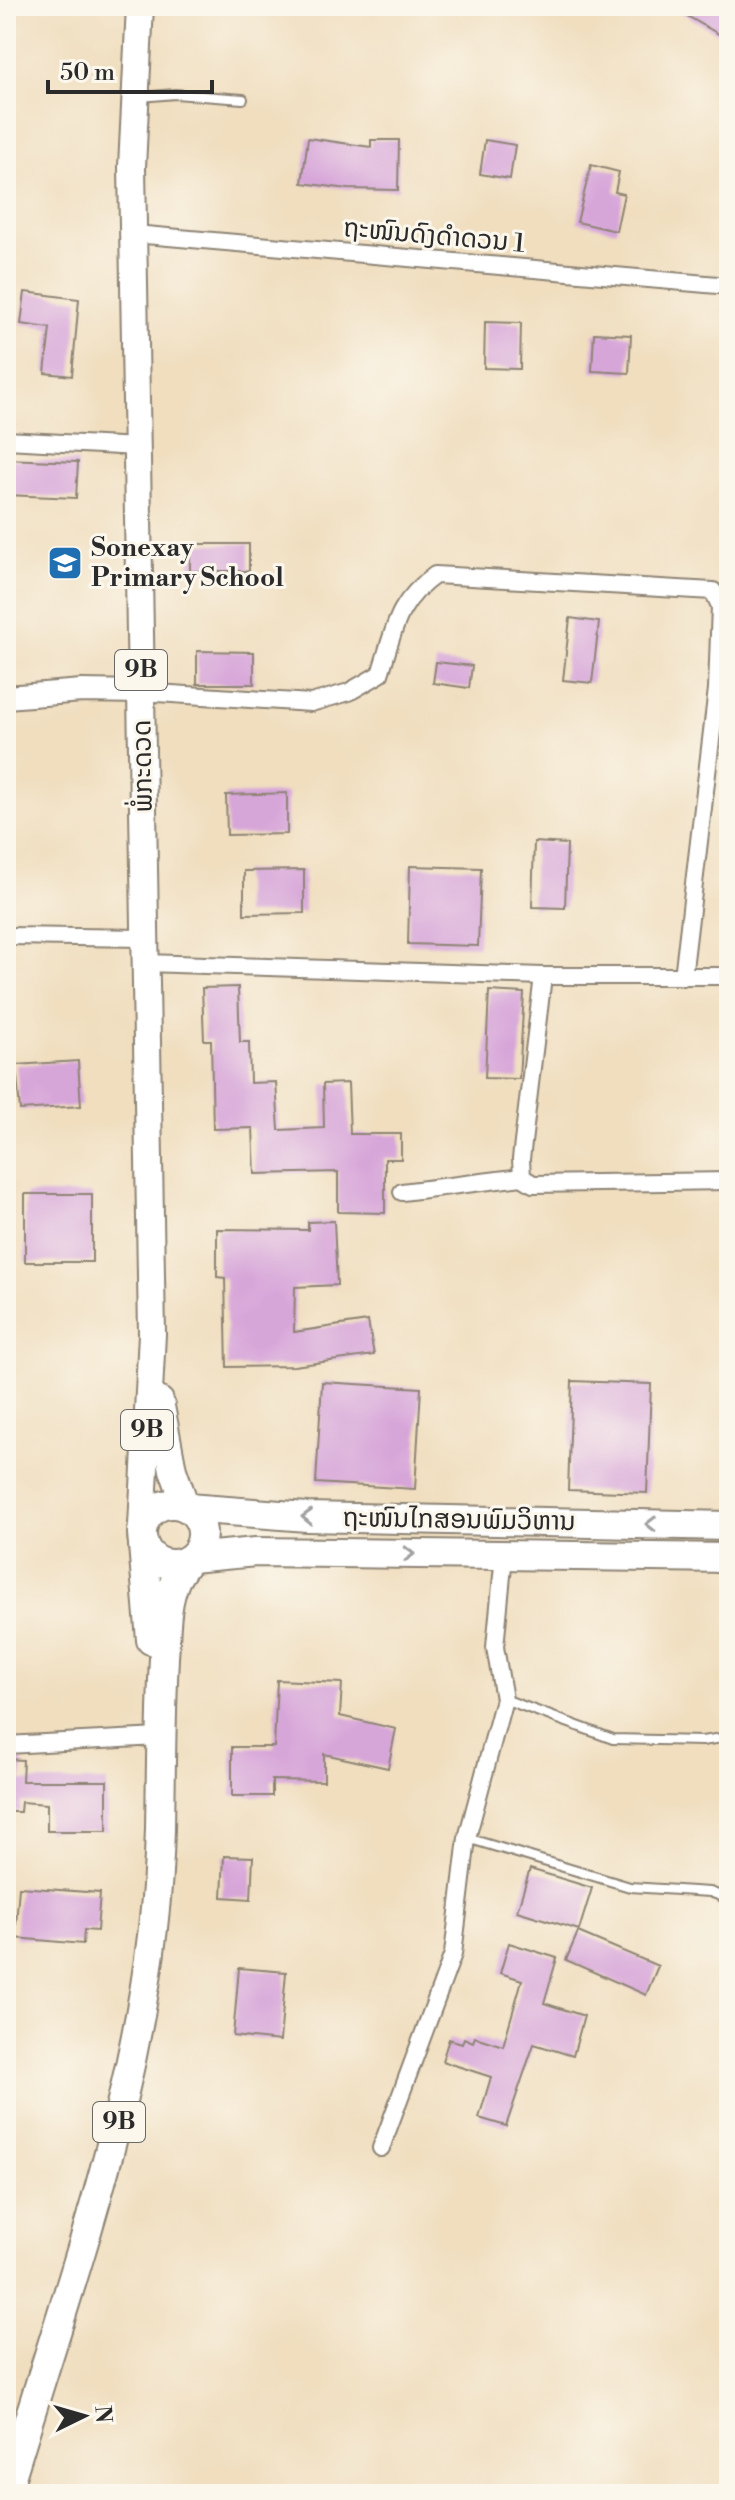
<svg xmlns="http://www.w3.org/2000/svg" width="735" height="2500" font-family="'Libre Bodoni','Noto Sans Lao',serif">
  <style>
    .building { fill: #d7a6d9 }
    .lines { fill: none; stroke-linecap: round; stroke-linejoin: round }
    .service-casing { stroke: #8e8475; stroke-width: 12 }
    .minor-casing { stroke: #8e8475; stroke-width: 20 }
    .tertiary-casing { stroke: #8e8475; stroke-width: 26 }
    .primary-casing { stroke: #8e8475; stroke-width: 30 }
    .trunk-casing { stroke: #8e8475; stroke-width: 32 }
    .service { stroke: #fff; stroke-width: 8 }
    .minor { stroke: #fff; stroke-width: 16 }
    .tertiary { stroke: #fff; stroke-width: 22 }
    .primary { stroke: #fff; stroke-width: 26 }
    .trunk { stroke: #fff; stroke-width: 28 }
    .oneway { stroke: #a0a0a0 }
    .labels { text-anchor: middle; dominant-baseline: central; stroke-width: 6; stroke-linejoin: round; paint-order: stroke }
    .shield { fill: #fbf7ec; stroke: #696865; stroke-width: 2 }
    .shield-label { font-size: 24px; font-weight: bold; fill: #2b2b2b }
    .street-label { font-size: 26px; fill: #2b2b2b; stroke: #fbf7ec }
    .poi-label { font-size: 26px; font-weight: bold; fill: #2b2b2b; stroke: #fbf7ec; text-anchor: start }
  </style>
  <rect width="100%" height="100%" fill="#fbf7ec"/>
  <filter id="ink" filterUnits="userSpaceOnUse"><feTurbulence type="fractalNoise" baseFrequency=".0125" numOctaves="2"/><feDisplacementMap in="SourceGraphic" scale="16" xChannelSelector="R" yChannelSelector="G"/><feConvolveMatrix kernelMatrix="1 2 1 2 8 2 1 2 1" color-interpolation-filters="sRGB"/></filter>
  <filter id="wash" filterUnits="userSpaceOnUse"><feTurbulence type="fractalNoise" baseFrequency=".006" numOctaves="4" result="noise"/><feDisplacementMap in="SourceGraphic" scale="32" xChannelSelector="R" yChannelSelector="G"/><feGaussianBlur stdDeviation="1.8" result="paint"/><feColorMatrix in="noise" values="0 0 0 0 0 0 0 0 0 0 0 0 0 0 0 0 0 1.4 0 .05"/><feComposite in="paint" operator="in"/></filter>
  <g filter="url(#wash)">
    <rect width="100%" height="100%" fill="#f0debf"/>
    <g id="blocks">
      <g class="building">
        <path d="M670,6H729V40Z"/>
        <path d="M308,138L371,147V140H399L398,190L348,189L302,183Z"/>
        <path d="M485,140L515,145L510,179L480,174Z"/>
        <path d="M591,165L619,172L615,192L624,194L616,231L577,222Z"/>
        <path d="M25,292L79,299L72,376L45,373L50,328L21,324Z"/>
        <path d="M485,322L521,323L520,369L484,368Z"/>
        <path d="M594,333L631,335L629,373L592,371Z"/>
        <path d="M6,459L78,462L76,498L6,495Z"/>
        <rect x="190" y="544" width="59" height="27"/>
        <path d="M570,618L599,622L592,683L563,680Z"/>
        <path d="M197,651L254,652V684H197Z"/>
        <path d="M436,662L472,666L469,688L433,683Z"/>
        <path d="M287,793V834L227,835L226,795Z"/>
        <path d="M534,842L567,844L565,908L532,907Z"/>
        <path d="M410,866L481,868L478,946L408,944Z"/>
        <path d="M304,870V913L244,914V871Z"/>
        <path d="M238,987L240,1042H249L250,1083L276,1082L279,1130L324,1128L323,1084L348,1083L350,1134H401V1159H385V1213L338,1212V1172L255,1174L253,1128L213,1129L211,1040H204L202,988Z"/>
        <path d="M489,991L524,993L519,1079L485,1078Z"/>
        <path d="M78,1061L81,1106L20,1110L16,1065Z"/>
        <rect x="25" y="1194" width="67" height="68"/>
        <path d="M334,1221L337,1285L295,1287L294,1332L368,1321L374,1355L294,1366L227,1367L225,1278L217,1277V1229L308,1230V1222Z"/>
        <path d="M572,1381L651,1384L647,1493L568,1490Z"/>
        <path d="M322,1382L421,1388L415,1489L316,1483Z"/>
        <path d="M277,1680L342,1683L340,1716L396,1729L388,1768L324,1754V1781L272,1780V1796H232V1747H274Z"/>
        <path d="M6,1759L23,1760L22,1781H107V1831H47V1804L21,1802L20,1812H6Z"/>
        <path d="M224,1856L253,1857L251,1899L222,1897Z"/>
        <path d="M530,1869L592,1888L579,1930L517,1911Z"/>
        <path d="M19,1887L100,1893L97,1931L84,1930L83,1944L15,1938Z"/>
        <path d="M578,1932L658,1966L646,1995L566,1960Z"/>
        <path d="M509,1943L557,1958L544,2003L584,2016L573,2056L534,2044L506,2126L479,2118L491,2077L442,2061L449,2039L462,2043L464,2038L473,2042L475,2037L503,2046L522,1980L500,1973Z"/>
        <path d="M239,1968L286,1972L280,2041L233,2036Z"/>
      </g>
    </g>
  </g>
  <g filter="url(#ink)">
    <use href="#blocks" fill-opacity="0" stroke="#8e8475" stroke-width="2"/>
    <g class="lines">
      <g class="service-casing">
        <g id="service">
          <path d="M140,97L175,94L243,99"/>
          <path d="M504,1699L613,1739L702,1741L729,1737"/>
          <path d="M467,1838L630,1887L710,1892L729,1899"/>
        </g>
      </g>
      <g class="minor-casing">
        <g id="minor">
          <path d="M134,234L729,286"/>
          <path d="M6,440L138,447"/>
          <path d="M141,692L311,703L349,692L380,674C395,629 395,604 435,575L713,591L720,606L717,689L683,977"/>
          <path d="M6,936L145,938"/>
          <path d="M146,963L543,976H729"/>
          <path d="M543,976L521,1159L522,1177L533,1184L729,1181"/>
          <path d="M402,1192L522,1177"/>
          <path d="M6,1745L159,1737"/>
          <path d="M381,2148L453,1954L467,1838L504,1699L495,1647L504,1555"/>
        </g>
      </g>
      <g class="tertiary-casing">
        <path id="tertiary" d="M6,697L82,691L141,692"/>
      </g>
      <g class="primary-casing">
        <g id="primary">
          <path d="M140,6L132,167L152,1334L142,1526"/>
          <path d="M160,1401L173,1470L186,1507"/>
        </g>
      </g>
      <g class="trunk-casing">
        <g id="trunk">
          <circle cx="172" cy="1534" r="30"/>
          <path d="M188,1508L307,1517L729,1526"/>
          <path d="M143,1545L151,1640"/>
          <path d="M191,1558L256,1552L729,1558"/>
          <path d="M6,2494C71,2275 155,2059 160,1828C161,1771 161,1715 164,1658C166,1632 165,1605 175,1581C178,1574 184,1567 188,1560"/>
        </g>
      </g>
      <use href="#service" class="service"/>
      <use href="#minor" class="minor"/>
      <use href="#tertiary" class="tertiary"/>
      <use href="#primary" class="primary"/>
      <use href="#trunk" class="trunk"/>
    </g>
    <defs><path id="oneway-chevron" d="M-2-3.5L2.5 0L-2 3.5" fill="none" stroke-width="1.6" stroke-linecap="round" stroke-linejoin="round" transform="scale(2)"/></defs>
    <g class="oneway">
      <use href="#oneway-chevron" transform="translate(307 1517) rotate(-178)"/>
      <use href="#oneway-chevron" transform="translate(651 1524) rotate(-179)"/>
      <use href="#oneway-chevron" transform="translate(409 1554) rotate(1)"/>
    </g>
  </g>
  <defs>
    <g id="school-square" transform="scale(1.8)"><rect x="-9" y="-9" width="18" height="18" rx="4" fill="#1f6fb2" stroke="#fbf7ec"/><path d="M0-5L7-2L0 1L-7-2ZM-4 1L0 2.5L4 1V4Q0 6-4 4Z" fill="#fff"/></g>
  </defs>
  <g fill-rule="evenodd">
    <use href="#school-square" x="65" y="563"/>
  </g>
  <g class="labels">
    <g class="shield">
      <rect x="115" y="650" width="52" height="40" rx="6"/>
      <rect x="121" y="1410" width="52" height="40" rx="6"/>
      <rect x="93" y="2102" width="52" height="40" rx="6"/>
    </g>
    <g class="shield-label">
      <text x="141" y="670">9B</text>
      <text x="147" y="1430">9B</text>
      <text x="119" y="2122">9B</text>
    </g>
    <g class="street-label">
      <text transform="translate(434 236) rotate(5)">ຖະໜົນດົງດຳດວນ 1</text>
      <text transform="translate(143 766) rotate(-91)">ພໍ່ກະດວດ</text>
      <text transform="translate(459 1520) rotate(1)">ຖະໜົນໄກສອນພົມວິຫານ</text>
    </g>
    <g class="poi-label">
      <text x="91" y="548">Sonexay<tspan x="91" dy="30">Primary School</tspan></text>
    </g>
  </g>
  <rect width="735" height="2500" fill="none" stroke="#fbf7ec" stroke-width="32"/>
  <g transform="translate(84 2416) rotate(85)" stroke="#fbf7ec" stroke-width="6" paint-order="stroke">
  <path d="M0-6L14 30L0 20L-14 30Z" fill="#2b2b2b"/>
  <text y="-12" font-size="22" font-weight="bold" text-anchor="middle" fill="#2b2b2b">N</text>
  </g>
  <path d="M48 80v12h164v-12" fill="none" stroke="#2b2b2b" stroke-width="4"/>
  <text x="60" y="80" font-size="24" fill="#2b2b2b" stroke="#fbf7ec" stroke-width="6" paint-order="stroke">50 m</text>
</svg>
